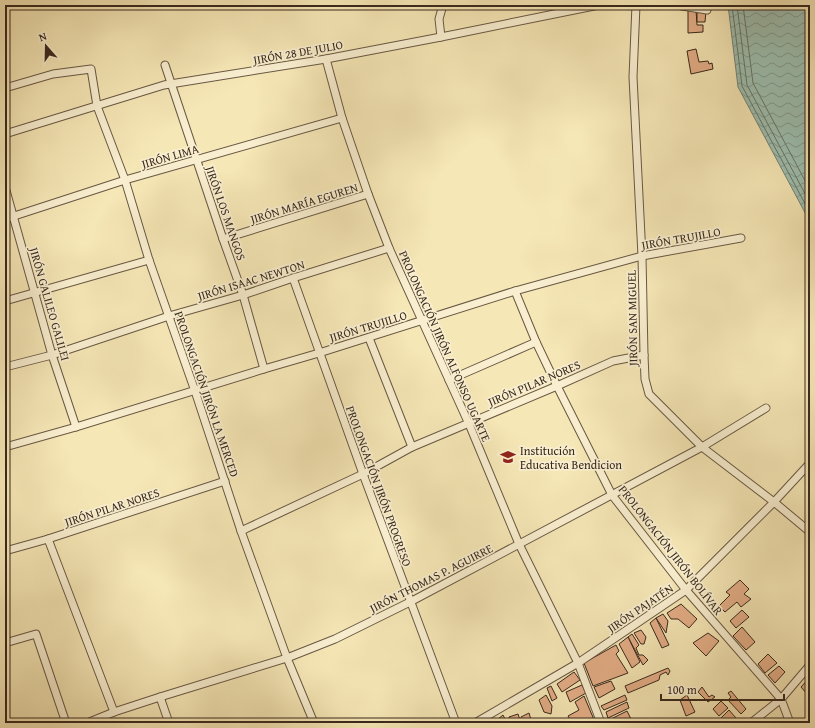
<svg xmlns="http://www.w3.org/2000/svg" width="815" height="728" font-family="'Gentium Book Plus',serif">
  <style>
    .water { fill: url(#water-waves); stroke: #758375 }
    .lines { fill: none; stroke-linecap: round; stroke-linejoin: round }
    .shore { stroke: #6a7466; stroke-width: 1 }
    .building { fill: #e4ae87; stroke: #38291d }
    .minor-casing { stroke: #685843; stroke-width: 9 }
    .minor { stroke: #f9efd0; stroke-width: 7 }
    .labels { text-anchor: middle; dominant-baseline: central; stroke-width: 3.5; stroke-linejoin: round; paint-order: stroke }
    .street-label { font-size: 12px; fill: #38291d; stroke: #f9efd0 }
    .poi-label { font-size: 12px; fill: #38291d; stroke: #f9efd0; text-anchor: start }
  </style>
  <defs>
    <pattern id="water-waves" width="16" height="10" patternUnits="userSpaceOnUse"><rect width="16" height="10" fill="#9dbfb0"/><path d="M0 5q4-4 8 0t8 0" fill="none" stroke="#819b8f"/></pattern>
  </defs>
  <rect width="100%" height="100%" fill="#f6e7b6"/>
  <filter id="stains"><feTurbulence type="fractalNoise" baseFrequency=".005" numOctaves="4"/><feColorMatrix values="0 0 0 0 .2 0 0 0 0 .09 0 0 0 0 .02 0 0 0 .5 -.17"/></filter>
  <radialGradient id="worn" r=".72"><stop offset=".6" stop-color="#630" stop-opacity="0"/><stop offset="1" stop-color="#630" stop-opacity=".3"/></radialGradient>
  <path class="water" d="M728,5H810V222L738,87Z"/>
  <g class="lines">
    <g class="shore">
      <path d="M732,5L742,86L810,213"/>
      <path d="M737,5L747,85L810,203"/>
      <path d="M743,5L753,83L810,190"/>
    </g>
  </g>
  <g class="building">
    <path d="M688,10H696L697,25H703V32L688,33Z"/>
    <path d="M697,11H706L705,22H697Z"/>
    <path d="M696,49L699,62L708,61L709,64L712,63L713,69L691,74L687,51Z"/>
    <path d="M740,580L749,589L744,594L751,599L741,607L737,602L725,612L719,606L730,595L726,592Z"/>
    <path d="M681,604L697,619L689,628L678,619H671L667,613Z"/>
    <path d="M742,610L749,617L736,628L730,621Z"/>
    <path d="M663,614L668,621L666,633L656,618Z"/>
    <path d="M656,618L669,645L662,648L650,623Z"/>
    <path d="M742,627L755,642L746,650L733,636Z"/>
    <path d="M641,630L646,637L644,644H641L634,633Z"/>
    <path d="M708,633L719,641L706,656L693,643Z"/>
    <path d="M632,634L639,645L636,648L639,655H643L648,660L643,665L628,637Z"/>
    <path d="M628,637L640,662L632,668L619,644Z"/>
    <path d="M616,645L619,651L616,654L628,673L593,686L584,663Z"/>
    <path d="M768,654L777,663L765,673L758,664Z"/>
    <path d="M779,666L785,672L775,683L768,675Z"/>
    <path d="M668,668L670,671L668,675L666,672L660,675L659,680L628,693L625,686Z"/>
    <path d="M574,672L580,680L562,692L557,684Z"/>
    <path d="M810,677V693L808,695L801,687Z"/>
    <path d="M611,681L615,689L599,698L594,687Z"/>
    <path d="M582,685L586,693L570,702L566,692Z"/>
    <path d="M551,686L557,698L552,701L547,688Z"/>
    <path d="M702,687L709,697L712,695L715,697L708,702L698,692Z"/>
    <path d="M731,691L746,709L741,714L728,700L731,697L728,693Z"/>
    <path d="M546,695L552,706L551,714L544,712L539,700Z"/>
    <path d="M625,695L627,700L604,710L601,706Z"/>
    <path d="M687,695L695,712L686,716L680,700Z"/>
    <path d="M584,696L595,722L593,723H572L568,716L579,710L575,702Z"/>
    <path d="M721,701L728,708L719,716L713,709Z"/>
    <path d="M627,702L629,708L608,718L606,712Z"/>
    <path d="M729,710L736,718L730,723H727L721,718Z"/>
    <path d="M627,711L632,721L628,723H610L609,720Z"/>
    <path d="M529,713L532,723H522L521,717Z"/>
    <path d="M518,714L521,723H511L509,717Z"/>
    <path d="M503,715L507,723H499L498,719Z"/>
    <path d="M719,718L723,723H713Z"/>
  </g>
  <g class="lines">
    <g class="minor-casing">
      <g id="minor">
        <path d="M636,5L633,77L642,256L644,355L645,379L649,394L702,447L774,502L810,532"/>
        <path d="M676,5L707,10"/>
        <path d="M441,37L439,19L443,5"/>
        <path d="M326,59L342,118L368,194L389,248L469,424L519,544L578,663L601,723"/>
        <path d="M165,65L223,239L243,295L264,369"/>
        <path d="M5,88L53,74L91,69L97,106L125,180L149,260L195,391L241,531L287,658L314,723"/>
        <path d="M5,134L164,85L326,59L441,37L599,5"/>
        <path d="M5,187L52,355L76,427"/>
        <path d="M5,219L125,180L342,118"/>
        <path d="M223,239L368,194"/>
        <path d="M293,278L363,474L456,723"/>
        <path d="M515,291L536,342L557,386L612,495L686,590L781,699L790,723"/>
        <path d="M5,301L149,260"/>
        <path d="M369,338L412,447"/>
        <path d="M5,367L52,355L169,316L243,295L293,278L389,248"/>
        <path d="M449,380L536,342"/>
        <path d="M5,447L76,427L264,369L319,353L515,291L642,256L741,238"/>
        <path d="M241,531L363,474L412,447L557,386L613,361L644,355"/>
        <path d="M48,539L114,712"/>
        <path d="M5,551L48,539L225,481"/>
        <path d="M5,643L36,634L66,723"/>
        <path d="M160,697L169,723"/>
        <path d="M87,723L114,712L160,697L287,658L335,639L410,602L702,447L766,408"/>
        <path d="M475,723L578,663L686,590L774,502L810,463"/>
        <path d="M751,723L781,699L810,665"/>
      </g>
    </g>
    <use href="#minor" class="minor"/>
  </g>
  <defs>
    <g id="school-bare" transform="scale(1.2)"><path d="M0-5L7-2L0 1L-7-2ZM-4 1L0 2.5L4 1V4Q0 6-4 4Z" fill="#8f2418" stroke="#f9efd0" stroke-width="2.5" paint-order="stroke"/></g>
  </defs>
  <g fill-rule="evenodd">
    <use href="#school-bare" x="508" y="457"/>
  </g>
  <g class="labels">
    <g class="street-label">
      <text transform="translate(298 52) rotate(-10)">JIRÓN 28 DE JULIO</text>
      <text transform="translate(170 156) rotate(-16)">JIRÓN LIMA</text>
      <text transform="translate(304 203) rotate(-17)">JIRÓN MARÍA EGUREN</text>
      <text transform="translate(226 213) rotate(71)">JIRÓN LOS MANGOS</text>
      <text transform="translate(681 238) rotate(-10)">JIRÓN TRUJILLO</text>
      <text transform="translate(251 280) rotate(-17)">JIRÓN ISAAC NEWTON</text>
      <text transform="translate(50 304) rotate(74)">JIRÓN GALILEO GALILEI</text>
      <text transform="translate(632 318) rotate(-91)">JIRÓN SAN MIGUEL</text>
      <text transform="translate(368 326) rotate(-17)">JIRÓN TRUJILLO</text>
      <text transform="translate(445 346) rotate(66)">PROLONGACIÓN JIRÓN ALFONSO UGARTE</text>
      <text transform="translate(534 383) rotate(-23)">JIRÓN PILAR NORES</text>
      <text transform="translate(207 394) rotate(71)">PROLONGACIÓN JIRÓN LA MERCED</text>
      <text transform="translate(379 486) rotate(70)">PROLONGACIÓN JIRÓN PROGRESO</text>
      <text transform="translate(112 507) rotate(-18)">JIRÓN PILAR NORES</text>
      <text transform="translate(671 550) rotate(52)">PROLONGACIÓN JIRÓN BOLÍVAR</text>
      <text transform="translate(431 578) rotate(-27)">JIRÓN THOMAS P. AGUIRRE</text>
      <text transform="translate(640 608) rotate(-34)">JIRÓN PAJATÉN</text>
    </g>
    <g class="poi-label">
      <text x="520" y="450">Institución<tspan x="520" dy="14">Educativa Bendicion</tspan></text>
    </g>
  </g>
  <rect width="815" height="728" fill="none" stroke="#f6e7b6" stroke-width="20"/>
  <rect x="6" y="6" width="803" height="716" fill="none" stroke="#38291d" stroke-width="2"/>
  <rect x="10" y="10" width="795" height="708" fill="none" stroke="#38291d"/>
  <g transform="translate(46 46) rotate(340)" stroke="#f9efd0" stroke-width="3" paint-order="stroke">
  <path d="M0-3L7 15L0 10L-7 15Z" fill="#38291d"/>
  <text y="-6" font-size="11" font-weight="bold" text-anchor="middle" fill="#38291d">N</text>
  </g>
  <path d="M661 694v6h123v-6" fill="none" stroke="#38291d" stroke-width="2"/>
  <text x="667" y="694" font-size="12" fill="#38291d" stroke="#f9efd0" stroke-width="3" paint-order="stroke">100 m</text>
  <rect width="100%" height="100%" filter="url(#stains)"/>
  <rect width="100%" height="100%" fill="url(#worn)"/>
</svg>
